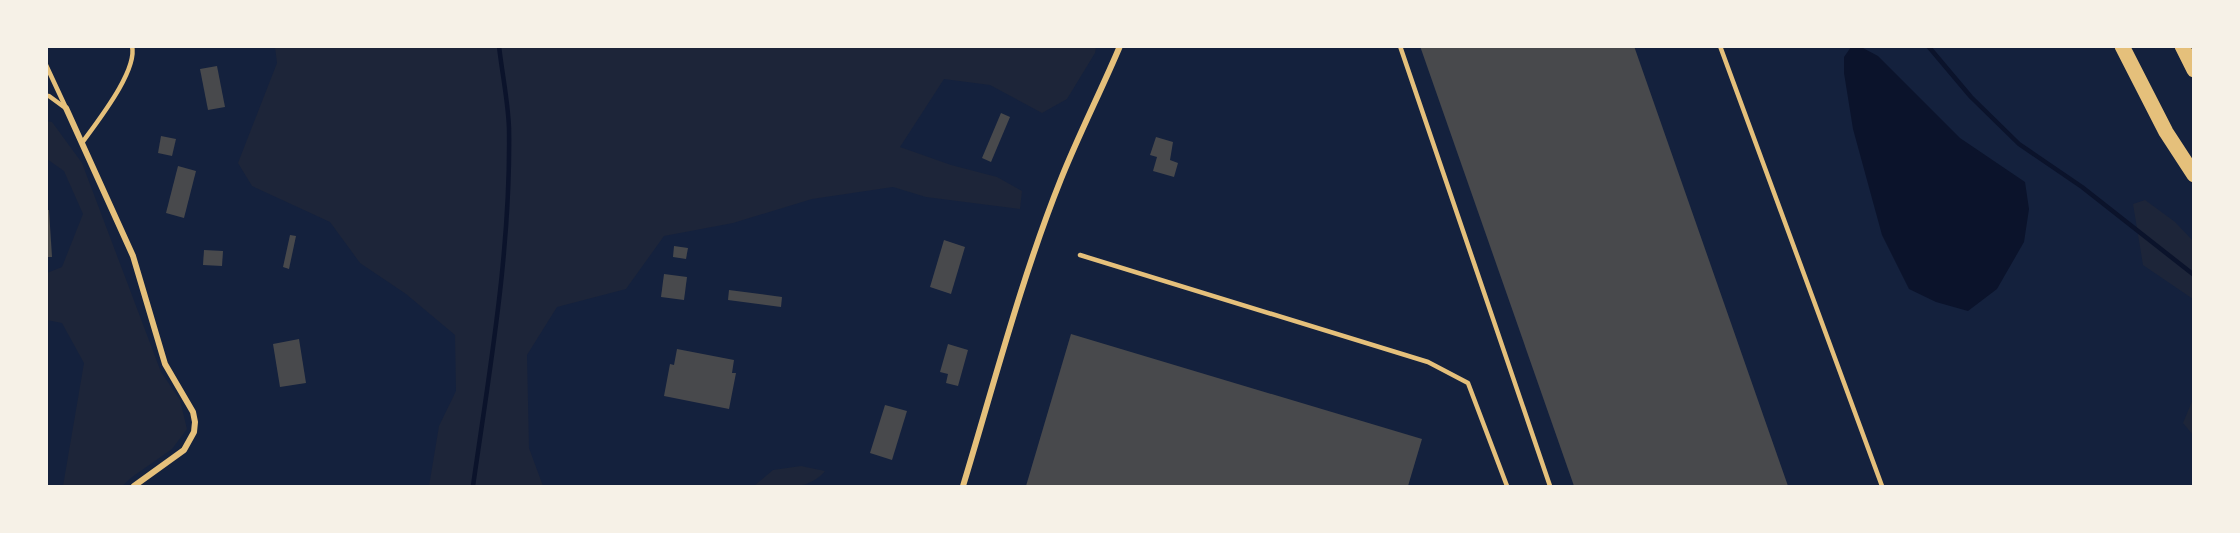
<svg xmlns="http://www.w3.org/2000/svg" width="2240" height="533" font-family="'IBM Plex Sans',sans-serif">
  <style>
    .green { fill: #1d2539 }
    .water { fill: #0b132b }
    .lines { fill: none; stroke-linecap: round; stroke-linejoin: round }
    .stream { stroke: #0b132b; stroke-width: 4.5 }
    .building { fill: #48494c }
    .service { stroke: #e5c07b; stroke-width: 4.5 }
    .minor { stroke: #e5c07b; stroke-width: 6 }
    .primary { stroke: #e5c07b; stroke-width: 15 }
  </style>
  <rect width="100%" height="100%" fill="#14213d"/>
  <g class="green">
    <path d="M275,47V46L1096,47L1095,53L1067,99L1042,113L990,85L944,79L900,147L951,165L997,177L1022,191L1020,209L926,197L893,187L812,199L733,223L664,236L626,289L557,307L527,355L529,448L543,486H429L439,426L456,391L455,335L406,294L360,263L330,222L252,186L238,163L277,63Z"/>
    <path d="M46,121L52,122L82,163L161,372L180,400L187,429L172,449L132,477L122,486H63L84,363L62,323L47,320V273L62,267L83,214L64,171L47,159Z"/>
    <path d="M2145,200L2175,222L2193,241V299L2143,265L2133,204Z"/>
    <path d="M2193,399V435L2183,423Z"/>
    <path d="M801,466L825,471C808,492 778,487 754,486L773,470Z"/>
  </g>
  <path class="water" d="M1851,47H1861L1878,56L1960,138L2025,182L2029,209L2024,242L1997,289L1968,311L1936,302L1909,289L1882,235L1853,129L1844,73V57Z"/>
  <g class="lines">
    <g class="stream">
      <path d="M1928,46L1971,97L2019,144L2082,187L2194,275"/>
      <path d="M473,486C490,367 511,249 509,128C508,101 502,73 499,46"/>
    </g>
  </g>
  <g class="building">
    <path d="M1420,46H1634L1788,486H1574Z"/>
    <path d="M217,66L225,107L208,110L200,69Z"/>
    <path d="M1001,113L1010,117L991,162L982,158Z"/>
    <path d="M161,136L176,139L172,156L158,153Z"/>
    <path d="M1156,137L1173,142L1170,160L1178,163L1174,177L1153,171L1157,157L1150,155Z"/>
    <path d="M178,166L196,171L184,218L166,213Z"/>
    <path d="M46,210H49L52,257H46Z"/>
    <path d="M290,235L296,236L289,269L283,267Z"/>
    <path d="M944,240L965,247L951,294L930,287Z"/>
    <path d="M674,246L688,248L686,259L673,257Z"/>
    <path d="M204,250L223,251L222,266L203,265Z"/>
    <path d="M664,274L687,277L684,300L661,297Z"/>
    <path d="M729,290L782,297L781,307L728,300Z"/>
    <path d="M1071,334L1422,439L1408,486H1026Z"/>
    <path d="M299,339L306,383L280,387L273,344Z"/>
    <path d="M948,344L968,350L958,386L946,383L948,374L940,372Z"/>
    <path d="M677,349L734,360L732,373H736L729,409L664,396L670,364L674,365Z"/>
    <path d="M885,405L907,411L892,460L870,453Z"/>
  </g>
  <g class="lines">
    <g class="service">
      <path d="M1400,46L1550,486"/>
      <path d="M1720,46L1882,486"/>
      <path d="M46,65L66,108"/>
      <path d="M46,96H49L64,107"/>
      <path d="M82,143C96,123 138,71 132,46"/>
      <path d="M1080,255L1428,362L1468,383L1507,486"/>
    </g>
    <g class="minor">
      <path d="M66,108L133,256L165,364L193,412L195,422L194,432L184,450L134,486"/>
      <path d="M963,486C994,384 1021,279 1061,179C1079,134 1101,91 1120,46"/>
    </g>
    <g class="primary">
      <path d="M2122,46L2166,132L2194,175"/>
      <path d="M2182,46L2194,70"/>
    </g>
  </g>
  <rect width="2240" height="533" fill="none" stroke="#f6f1e7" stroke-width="96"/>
</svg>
